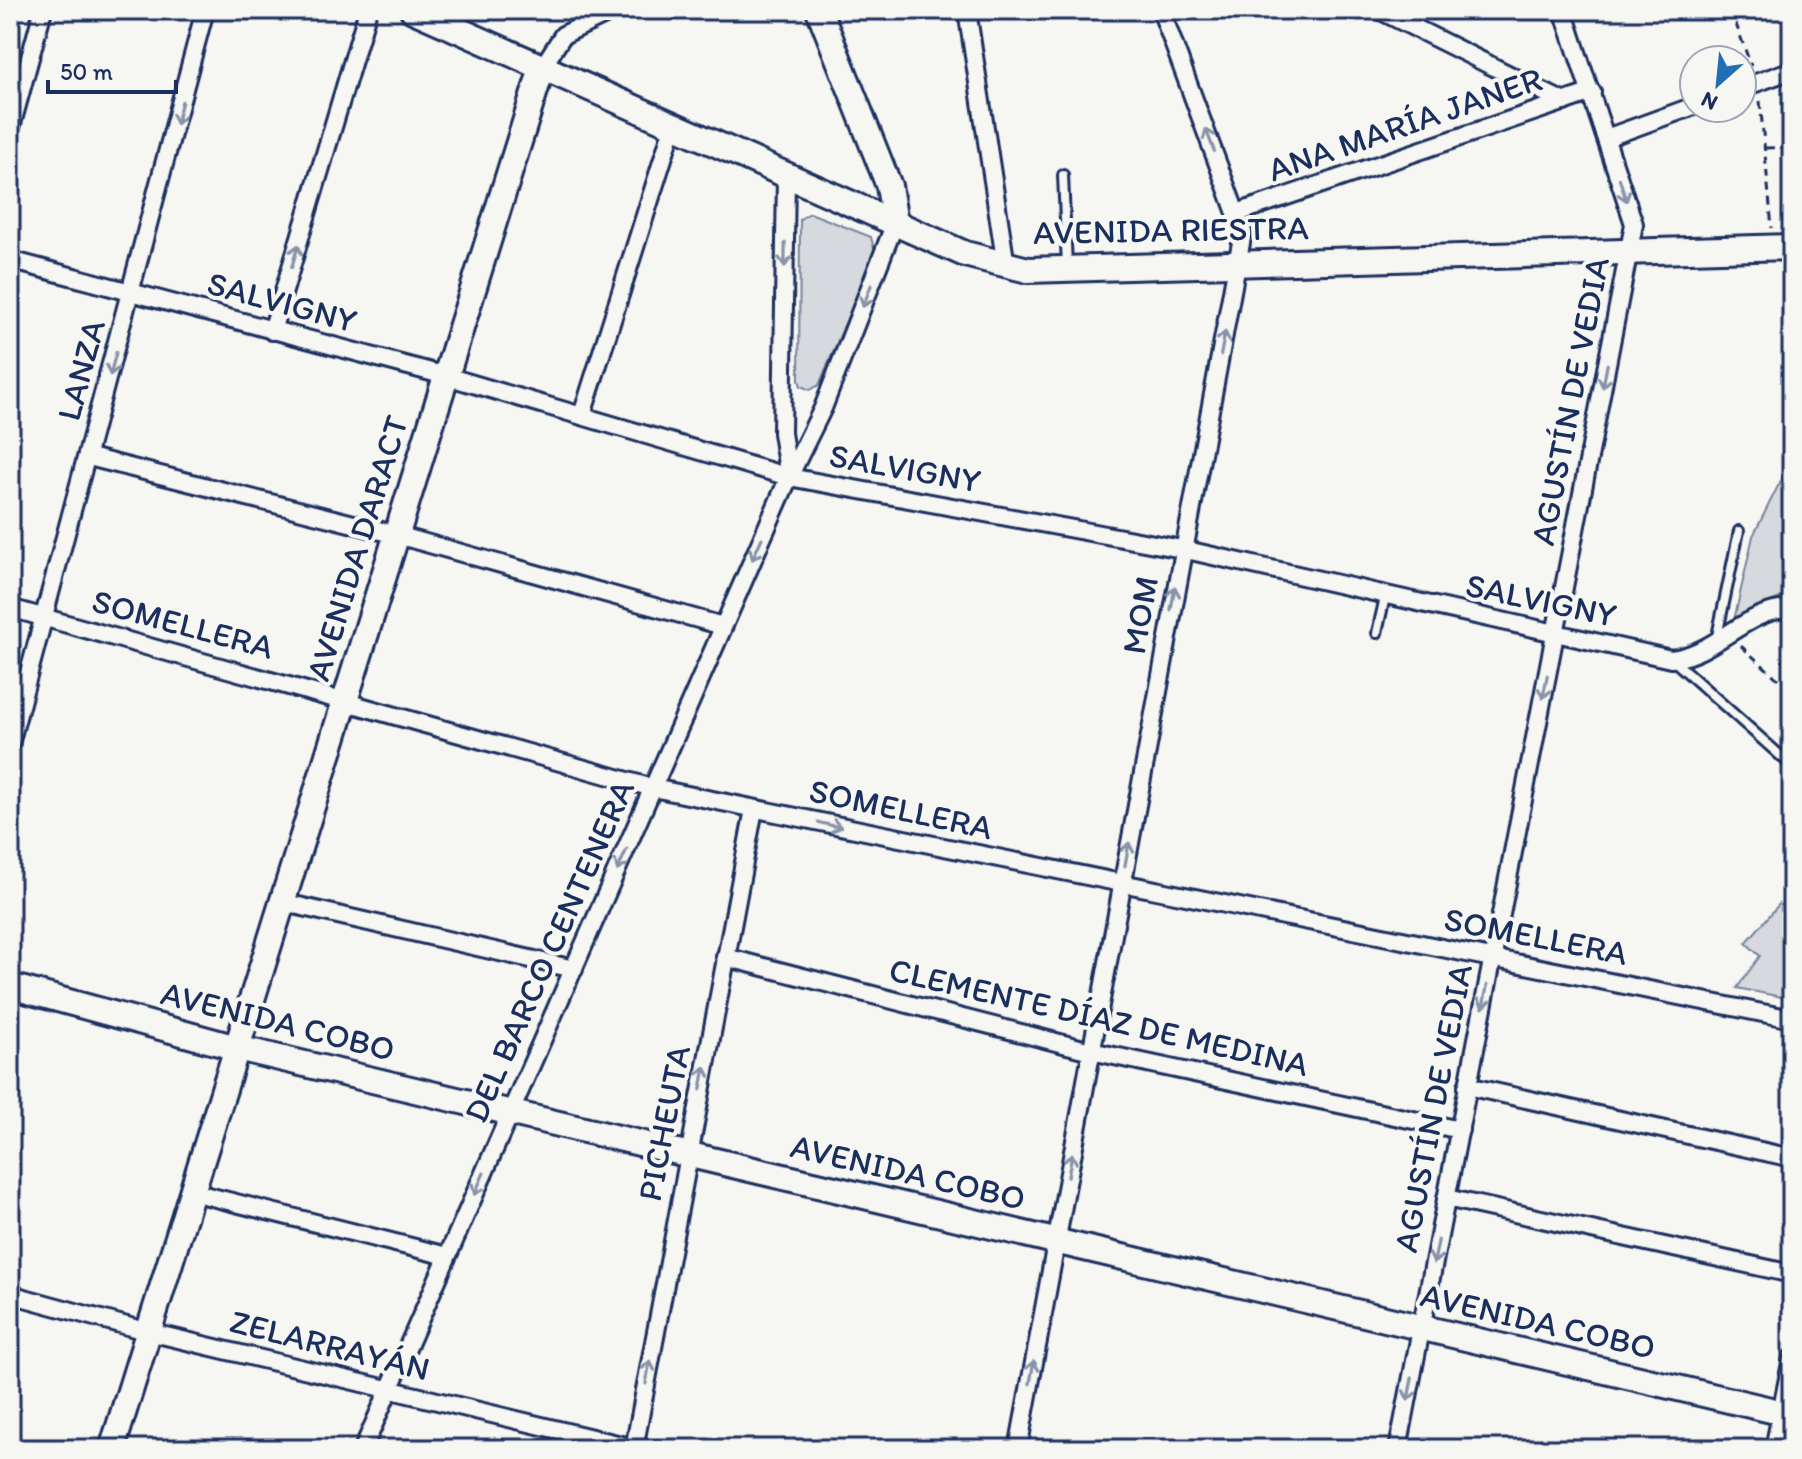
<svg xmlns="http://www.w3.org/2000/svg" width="1802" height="1459" font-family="Itim,sans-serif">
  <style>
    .green { fill: #d6d9dd; stroke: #78849e; stroke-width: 2 }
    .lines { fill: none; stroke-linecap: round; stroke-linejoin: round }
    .service-casing { stroke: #1b2f5e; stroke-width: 14 }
    .minor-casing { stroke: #1b2f5e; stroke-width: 22 }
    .secondary-casing { stroke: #1b2f5e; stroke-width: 30 }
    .path { stroke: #1b2f5e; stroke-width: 3; stroke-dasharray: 8 6; stroke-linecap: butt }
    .service { stroke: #f6f6f2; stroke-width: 8 }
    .minor { stroke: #f6f6f2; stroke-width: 16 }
    .secondary { stroke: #f6f6f2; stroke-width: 24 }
    .oneway { stroke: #8892a8 }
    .labels { text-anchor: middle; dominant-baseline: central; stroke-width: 8; stroke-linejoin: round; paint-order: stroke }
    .street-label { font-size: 34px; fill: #1b2f5e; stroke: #f6f6f2 }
  </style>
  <rect width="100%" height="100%" fill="#f6f6f2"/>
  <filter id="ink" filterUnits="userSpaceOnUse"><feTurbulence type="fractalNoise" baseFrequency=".0125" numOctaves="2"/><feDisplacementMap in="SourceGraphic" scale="16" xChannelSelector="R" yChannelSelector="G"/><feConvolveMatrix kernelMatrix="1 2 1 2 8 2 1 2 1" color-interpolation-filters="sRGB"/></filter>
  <g filter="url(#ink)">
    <g class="green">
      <path d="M810,213L871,237L875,253L819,385L810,390L801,386L799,380L800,219Z"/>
      <path d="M1792,458V593L1765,604L1733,625L1753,536Z"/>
      <path d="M1792,889V999L1737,988L1760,956L1746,943Z"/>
    </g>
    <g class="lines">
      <g class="service-casing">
        <g id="service">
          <path d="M1063,175L1067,266"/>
          <path d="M1377,633L1385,597"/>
          <path d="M1716,641L1739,531"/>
          <path d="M1672,659L1792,766"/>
        </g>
      </g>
      <g class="minor-casing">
        <g id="minor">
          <path d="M967,10L1006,266"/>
          <path d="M1379,10L1564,102"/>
          <path d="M542,68L563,35L615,10"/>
          <path d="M1742,88L1792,70"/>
          <path d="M10,131L43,10"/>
          <path d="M1606,138L1694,106"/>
          <path d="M786,177L782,433L789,477"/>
          <path d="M1237,213L1592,92"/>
          <path d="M10,260L446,376L789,477L1182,549L1671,659C1717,654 1746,608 1792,609"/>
          <path d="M272,331L368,10"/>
          <path d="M582,415L673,127"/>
          <path d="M89,457L397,535L723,626"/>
          <path d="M10,608L653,788L1792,1019"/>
          <path d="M10,744L205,10"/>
          <path d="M281,902L574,969"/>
          <path d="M725,957L1091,1051L1460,1130"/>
          <path d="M1467,1086L1792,1158"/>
          <path d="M192,1192L447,1256"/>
          <path d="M1446,1198L1792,1274"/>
          <path d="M10,1294L149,1332L638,1449"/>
          <path d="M363,1449L789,477L823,408L895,223"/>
          <path d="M634,1449L754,809"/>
          <path d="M1018,1449L1243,232L1161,10"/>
          <path d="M1398,1449L1634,224L1563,10"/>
          <path d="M1774,1449L1792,1358"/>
        </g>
      </g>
      <g class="secondary-casing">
        <g id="secondary">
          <path d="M413,10L965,254L1028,270L1792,247"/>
          <path d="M819,10L889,186L895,223"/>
          <path d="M10,986L237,1048L1792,1415"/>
          <path d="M112,1449L542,68"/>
        </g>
      </g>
      <g class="path">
        <path d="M1731,10L1751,66"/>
        <path d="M1760,101L1772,228"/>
        <path d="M1766,148L1792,147"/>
        <path d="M1741,646L1778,679"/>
      </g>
      <use href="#service" class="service"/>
      <use href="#minor" class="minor"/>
      <use href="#secondary" class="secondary"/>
    </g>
    <defs><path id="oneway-shaft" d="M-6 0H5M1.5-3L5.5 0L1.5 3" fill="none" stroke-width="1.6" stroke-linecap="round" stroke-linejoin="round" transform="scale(2)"/></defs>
    <g class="oneway">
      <use href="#oneway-shaft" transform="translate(179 113) rotate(104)"/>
      <use href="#oneway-shaft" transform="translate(1210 140) rotate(-111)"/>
      <use href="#oneway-shaft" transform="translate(1623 190) rotate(72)"/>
      <use href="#oneway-shaft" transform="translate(785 255) rotate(91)"/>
      <use href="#oneway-shaft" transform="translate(295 256) rotate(-73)"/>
      <use href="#oneway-shaft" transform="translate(867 296) rotate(111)"/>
      <use href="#oneway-shaft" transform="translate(1223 343) rotate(-79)"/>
      <use href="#oneway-shaft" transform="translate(113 364) rotate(105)"/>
      <use href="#oneway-shaft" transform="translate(1605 376) rotate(101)"/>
      <use href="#oneway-shaft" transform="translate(757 549) rotate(114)"/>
      <use href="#oneway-shaft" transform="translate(1173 598) rotate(-80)"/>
      <use href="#oneway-shaft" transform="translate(1545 687) rotate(101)"/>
      <use href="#oneway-shaft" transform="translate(830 825) rotate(12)"/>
      <use href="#oneway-shaft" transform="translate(1127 854) rotate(-80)"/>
      <use href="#oneway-shaft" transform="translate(622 860) rotate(114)"/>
      <use href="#oneway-shaft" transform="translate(1485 997) rotate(101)"/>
      <use href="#oneway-shaft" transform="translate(703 1078) rotate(-79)"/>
      <use href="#oneway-shaft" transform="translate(1070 1165) rotate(-80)"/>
      <use href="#oneway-shaft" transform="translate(479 1184) rotate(114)"/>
      <use href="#oneway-shaft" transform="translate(1436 1252) rotate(101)"/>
      <use href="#oneway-shaft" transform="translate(648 1372) rotate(-80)"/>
      <use href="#oneway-shaft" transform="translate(1032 1372) rotate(-80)"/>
      <use href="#oneway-shaft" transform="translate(1410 1389) rotate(101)"/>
    </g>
  </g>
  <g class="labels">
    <g class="street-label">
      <text transform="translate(1405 124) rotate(-19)">ANA MARÍA JANER</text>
      <text transform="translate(1171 230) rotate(-1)">AVENIDA RIESTRA</text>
      <text transform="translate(282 302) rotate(15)">SALVIGNY</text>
      <text transform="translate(81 370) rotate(-75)">LANZA</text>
      <text transform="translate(1570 401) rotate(-79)">AGUSTÍN DE VEDIA</text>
      <text transform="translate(905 468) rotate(10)">SALVIGNY</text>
      <text transform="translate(357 548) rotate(-73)">AVENIDA DARACT</text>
      <text transform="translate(1541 600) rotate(12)">SALVIGNY</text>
      <text transform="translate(1140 615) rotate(-80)">MOM</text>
      <text transform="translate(183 624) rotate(15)">SOMELLERA</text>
      <text transform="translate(901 809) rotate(12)">SOMELLERA</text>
      <text transform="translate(1536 936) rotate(11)">SOMELLERA</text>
      <text transform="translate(549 951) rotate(-66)">DEL BARCO CENTENERA</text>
      <text transform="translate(1099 1017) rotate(13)">CLEMENTE DÍAZ DE MEDINA</text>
      <text transform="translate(278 1021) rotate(14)">AVENIDA COBO</text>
      <text transform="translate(1433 1108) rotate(-79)">AGUSTÍN DE VEDIA</text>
      <text transform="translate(664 1123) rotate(-79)">PICHEUTA</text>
      <text transform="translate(908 1172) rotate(13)">AVENIDA COBO</text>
      <text transform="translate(1538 1321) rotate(13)">AVENIDA COBO</text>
      <text transform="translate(330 1345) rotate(14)">ZELARRAYÁN</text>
    </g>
  </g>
  <rect width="1802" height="1459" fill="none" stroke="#f6f6f2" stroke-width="40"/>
  <rect x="20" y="20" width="1762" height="1419" fill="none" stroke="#1b2f5e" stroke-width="3" filter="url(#ink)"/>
  <g transform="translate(1718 84) rotate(207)"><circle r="38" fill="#f6f6f2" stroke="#9ea6b7" stroke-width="2"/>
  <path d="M0-6L14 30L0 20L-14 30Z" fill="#1f6fb2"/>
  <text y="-12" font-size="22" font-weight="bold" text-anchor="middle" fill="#1b2f5e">N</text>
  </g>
  <path d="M48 80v12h128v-12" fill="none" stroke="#1b2f5e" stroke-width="4"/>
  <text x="60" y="80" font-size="24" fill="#1b2f5e" stroke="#f6f6f2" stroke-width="6" paint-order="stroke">50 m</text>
</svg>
